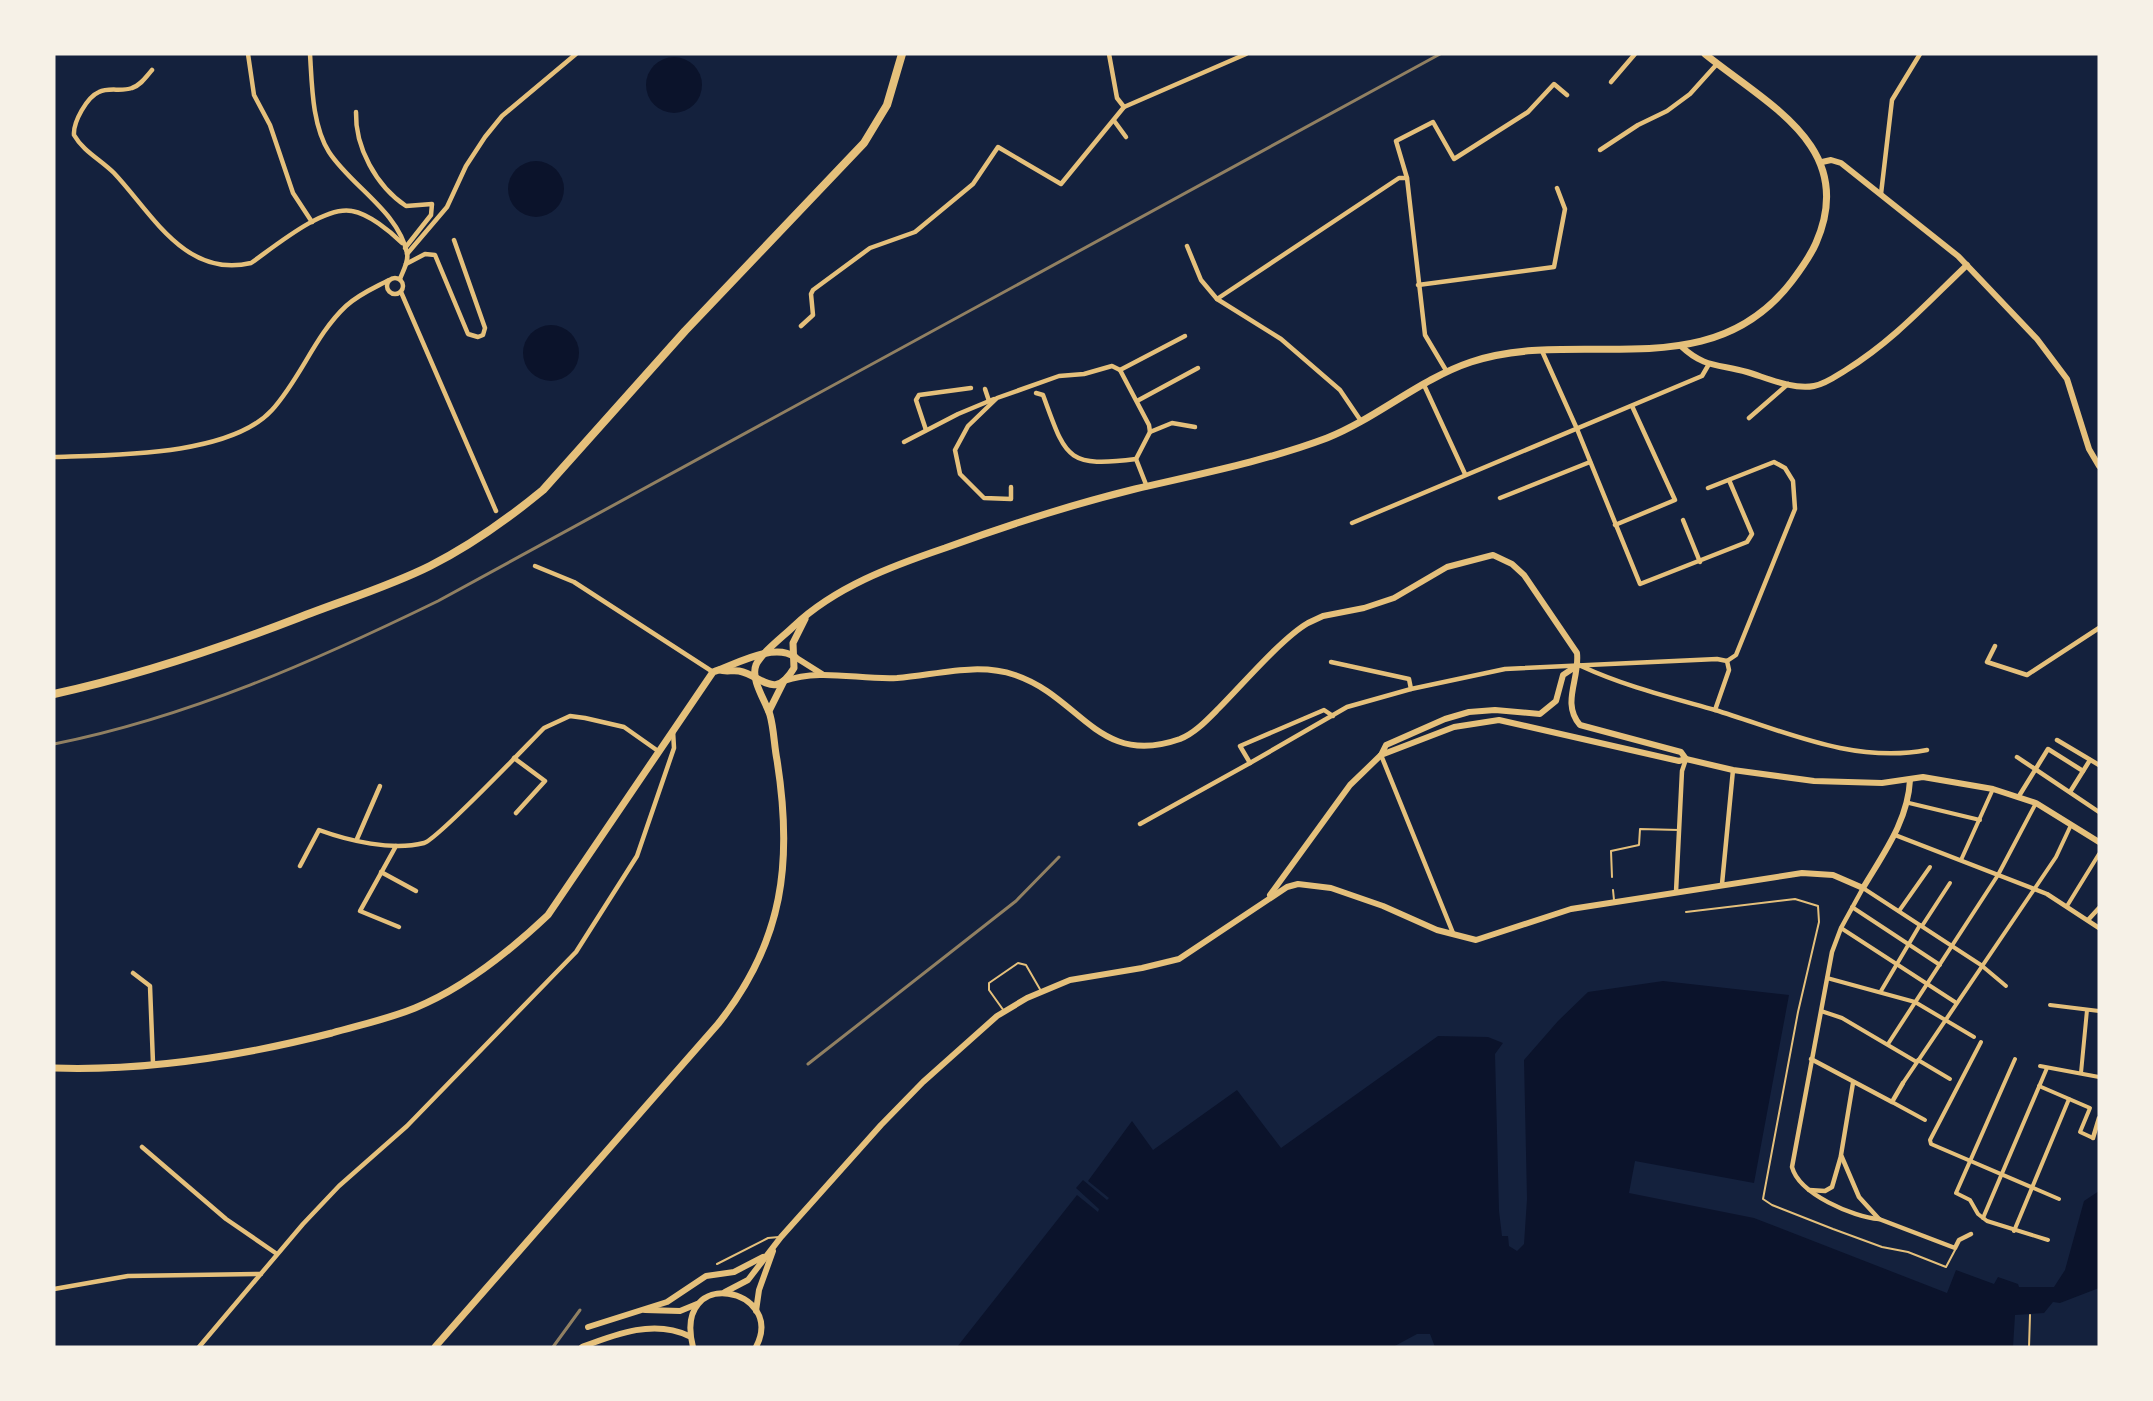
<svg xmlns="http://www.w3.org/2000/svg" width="2153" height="1401" font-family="'PT Sans Narrow',sans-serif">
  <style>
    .water { fill: #0b132b }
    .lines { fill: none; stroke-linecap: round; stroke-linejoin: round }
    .service { stroke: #e5c07b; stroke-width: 2 }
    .pedestrian { stroke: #e5c07b; stroke-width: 4 }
    .minor { stroke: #e5c07b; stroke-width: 4.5 }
    .tertiary { stroke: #e5c07b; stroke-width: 6 }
    .secondary { stroke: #e5c07b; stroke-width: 7 }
    .primary { stroke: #e5c07b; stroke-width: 8 }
    .rail { stroke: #918062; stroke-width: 3 }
  </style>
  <rect width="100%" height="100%" fill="#14213d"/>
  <g class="water">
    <circle cx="674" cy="85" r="28"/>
    <circle cx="536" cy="189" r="28"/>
    <circle cx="551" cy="353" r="28"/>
    <path d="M1663,981L1789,995L1754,1183L1635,1161L1629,1193L1754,1218L1947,1293L1956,1270L1994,1284L1998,1277L2018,1284L2019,1287H2054L2065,1270L2084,1201L2099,1191V1288L2060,1303L2053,1302L2044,1313L2015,1315L2013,1347H1435L1430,1334H1417L1393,1347H957L1077,1195L1098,1212L1099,1209L1076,1188L1083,1180L1107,1200L1109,1198L1088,1181L1132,1121L1153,1150L1237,1090L1281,1148L1438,1036L1488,1037L1503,1043L1495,1054L1499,1211L1502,1236H1508L1509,1246L1517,1251L1524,1244L1527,1199L1524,1060L1558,1021L1588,992Z"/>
  </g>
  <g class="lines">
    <g class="service">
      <path d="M1612,877L1611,851L1639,845L1640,829L1679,830"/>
      <path d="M1613,890L1614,900"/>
      <path d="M1686,912L1795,899L1818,906L1819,922L1798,1012L1763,1199L1772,1205L1833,1229L1882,1247L1908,1252L1946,1267L1955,1250"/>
      <path d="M1004,1011L989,990V983L1018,963L1026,965L1041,991"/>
      <path d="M717,1264L768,1238L779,1237"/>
      <path d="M2029,1347L2030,1315"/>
    </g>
    <g class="pedestrian">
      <path d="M1909,803L1980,820"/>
      <path d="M1961,860L1993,789"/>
      <path d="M1863,888L1981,965L2006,986"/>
      <path d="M2067,906L2099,854"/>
      <path d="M1852,907L1940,965"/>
      <path d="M1899,911L1930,867"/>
      <path d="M1922,926L1950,883"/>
      <path d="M1841,928L1955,1002"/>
      <path d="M1827,978L1915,1002L1974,1037"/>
      <path d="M1881,991L1920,925"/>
      <path d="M2050,1005L2099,1011"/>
      <path d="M1821,1011L1842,1018L1915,1061"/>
      <path d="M1981,1042L1930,1140L1931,1144L2059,1199"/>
      <path d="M1888,1044L1998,875L2036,803"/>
      <path d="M2015,1059L1956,1193L1970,1200L1978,1214L1987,1221L2048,1240"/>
      <path d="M1918,1060L1950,1079"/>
      <path d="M2040,1066L2099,1077"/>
      <path d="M2081,1073L2087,1010"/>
      <path d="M1903,1083L2056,857L2071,825"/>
      <path d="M2039,1086L2090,1108L2080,1132L2093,1138"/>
      <path d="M1892,1102L1925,1120"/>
      <path d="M1983,1218L2047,1068"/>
      <path d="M2014,1231L2069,1099"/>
    </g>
    <g class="minor">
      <path d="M248,54L254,95L270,125L293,193L312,222"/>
      <path d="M310,54C312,85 312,125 329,152C351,186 398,211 407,253C409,261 403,271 400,279"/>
      <path d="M1109,54L1117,98L1124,107"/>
      <path d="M152,70C146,77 141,85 132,88C121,92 109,87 99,92C87,97 73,122 74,135C83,151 101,160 114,173C151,212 185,279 251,263C274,247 324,205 352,211C369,214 390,231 402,243"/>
      <path d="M1611,82L1635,54"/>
      <path d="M356,112C355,147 376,186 406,206L432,204L431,215L405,248"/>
      <path d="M1115,122L1126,137"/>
      <path d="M1600,150L1638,125L1667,111L1690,94L1717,64"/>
      <path d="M1881,194L1892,100L1920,54"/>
      <path d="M1187,246L1201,280L1217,299L1281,339L1340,390L1361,421"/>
      <path d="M407,254L447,207L466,166L485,137L502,116L576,54"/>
      <path d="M406,264L425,254L435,255L468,334L478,337L483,335L485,328L454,240"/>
      <circle cx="395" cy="286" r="8"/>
      <path d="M1418,285L1554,267L1565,209L1557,188"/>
      <path d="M401,292L496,511"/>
      <path d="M1217,299L1399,178H1407"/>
      <path d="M801,326L813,315L811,294L813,290L870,248L915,232L973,184L998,147L1061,184L1124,107L1246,54"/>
      <path d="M1542,351L1577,429L1640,584L1747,542L1752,534L1729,480"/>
      <path d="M1120,370L1185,336"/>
      <path d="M1447,372L1425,335L1407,178L1396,141L1433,122L1454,159L1528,112L1554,84L1567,95"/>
      <path d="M1424,385L1465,474"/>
      <path d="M985,389L989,401"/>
      <path d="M1036,393L1043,395C1066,457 1065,468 1136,459L1147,487"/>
      <path d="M1137,401L1198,368"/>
      <path d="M1749,418L1788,384"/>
      <path d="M926,430L916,400L919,395L971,388"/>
      <path d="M1150,432L1172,423L1195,427"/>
      <path d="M904,442L958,414L994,399"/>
      <path d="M54,457C114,455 230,456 272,410C301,378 315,335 346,306C359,294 374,288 389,280"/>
      <path d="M1011,487V499L984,498L960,474L955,450L968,426L997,398L1059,376L1084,374L1112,366L1120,370L1149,425L1150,432L1136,459"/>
      <path d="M1708,488L1774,462L1785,468L1793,481L1795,509L1736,655L1727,661"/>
      <path d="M1500,498L1590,462"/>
      <path d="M1683,520L1700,562"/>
      <path d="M1352,523L1702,376L1709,364"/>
      <path d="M1615,525L1675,500L1632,406"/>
      <path d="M535,566L574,582L713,672"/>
      <path d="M1995,646L1987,662L2027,675L2099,628"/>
      <path d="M1331,662L1409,679L1411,689"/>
      <path d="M1581,666C1624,686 1669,697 1715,710C1784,731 1853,764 1927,750"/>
      <path d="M1715,710L1729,670L1727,661"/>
      <path d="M1333,716L1324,710L1240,746L1250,763L1347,707L1411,689L1505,669L1717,659L1727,661"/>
      <path d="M2057,740L2099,765"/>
      <path d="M1381,755L1453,933"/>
      <path d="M2017,757L2099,812"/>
      <path d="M514,758L545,781L516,813"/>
      <path d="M2070,792L2090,760"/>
      <path d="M2019,796L2048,749L2083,771"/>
      <path d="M1140,824L1250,763"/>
      <path d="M1895,835L2047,894L2099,928"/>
      <path d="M357,839L380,786"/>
      <path d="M396,846L360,911L399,927"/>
      <path d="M300,866L319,830C349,841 392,851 424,843C437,840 527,745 544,728L570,716L585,718L624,727L658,751"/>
      <path d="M381,872L416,891"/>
      <path d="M1722,884L1733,770"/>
      <path d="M1863,888L1841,928L1832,952L1792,1167C1799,1194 1853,1217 1879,1219"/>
      <path d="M1676,892L1682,771L1686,759"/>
      <path d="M2088,920L2099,908"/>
      <path d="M133,973L150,986L153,1063"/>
      <path d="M1811,1059L1892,1102L1903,1083"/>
      <path d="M1853,1083L1841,1155L1859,1197L1879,1219L1955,1248L1959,1240L1971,1234"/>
      <path d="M2093,1138L2099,1118"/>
      <path d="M142,1147L226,1219L277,1254"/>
      <path d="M1809,1190L1825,1191L1832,1187L1841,1156"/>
      <path d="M54,1289L128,1276L261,1274"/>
      <path d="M199,1347L303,1224L339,1186L407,1126L576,952L637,856L674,748L673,731"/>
    </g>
    <g class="tertiary">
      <path d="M1822,162L1831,160L1841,163L1958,256L2037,339L2067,379L2089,449L2099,466"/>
      <path d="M1681,346C1704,368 1719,364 1747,372C1767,378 1793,390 1814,386C1826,384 1836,376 1846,370C1893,341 1927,303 1967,265"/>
      <path d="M795,657L822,674"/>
      <path d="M784,681C821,668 859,680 897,678C936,675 977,662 1015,675C1081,697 1098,768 1180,739C1195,733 1207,720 1219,708C1242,685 1282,638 1308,623L1323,616L1364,608L1394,598L1447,567L1493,555L1512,564L1524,575L1577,653C1580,679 1561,703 1580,725L1681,752L1686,759"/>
      <path d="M1381,755L1454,727L1499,720L1679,761L1686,759L1733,770L1814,781L1882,783L1923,777L1993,789L2036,803L2099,842"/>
      <path d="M1270,895L1350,785L1381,755L1386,745L1445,719L1469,712L1495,710L1540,714L1556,701L1563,675L1578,665"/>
      <path d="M725,1292L748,1280L781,1237L881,1125L923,1082L997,1016L1027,998L1070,980L1142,968L1179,959L1287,887L1298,884L1331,888L1383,906L1437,930L1476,940L1571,909L1802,873L1833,875L1863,888C1883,854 1908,821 1910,780"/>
      <path d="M645,1310L680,1311L697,1304"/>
      <path d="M756,1311L759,1290L773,1251"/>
      <path d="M588,1327L667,1302L706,1276L734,1272L763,1257"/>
      <path d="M582,1347C616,1334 654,1319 689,1336"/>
      <path d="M693,1347C672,1264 787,1288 756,1347"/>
    </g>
    <g class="secondary">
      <path d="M719,670C726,672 732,670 739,671C763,676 774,701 794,668L793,643L805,619"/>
      <path d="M769,711L784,681"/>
      <path d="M54,1068C147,1071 242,1056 332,1033C360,1025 388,1019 415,1008C464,988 510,951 548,915L713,672C735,665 773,642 795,657"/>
      <path d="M435,1347L718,1024C784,941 793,861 777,760C774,745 774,729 770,715C766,702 750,679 756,665C760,654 785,635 794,626C835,587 892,566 945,548C1008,525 1070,505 1135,489C1199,474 1266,461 1327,438C1377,418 1420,379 1471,362C1579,326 1709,390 1792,281C1801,269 1810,257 1816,243C1858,147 1768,105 1705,54"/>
    </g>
    <path class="primary" d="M54,694C137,676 218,649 298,618C341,601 388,587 430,566C470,546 509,518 543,490L685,331L864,143L887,105L902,54"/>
    <g class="rail">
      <path d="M54,744C189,717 315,661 438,601L1440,54"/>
      <path d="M808,1064L1016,901L1059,857"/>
      <path d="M553,1347L580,1310"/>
    </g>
  </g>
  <rect width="2153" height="1401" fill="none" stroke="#f6f1e7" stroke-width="111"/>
</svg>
